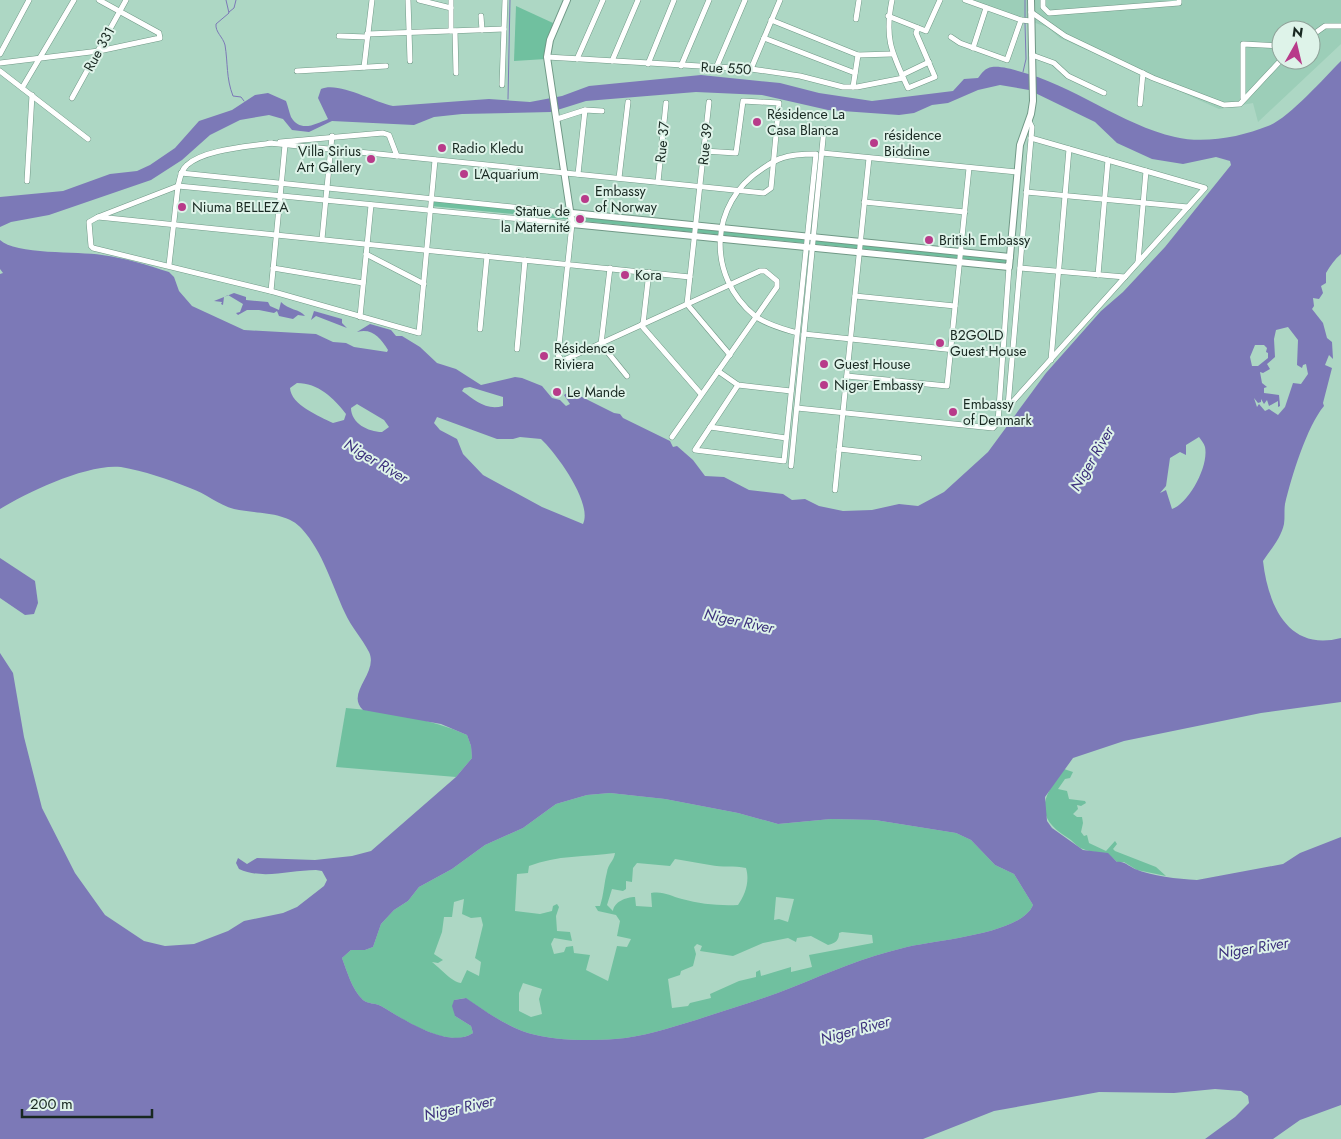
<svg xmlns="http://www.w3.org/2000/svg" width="1341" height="1139" font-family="Jost,sans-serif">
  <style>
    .built { fill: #9cceb8; fill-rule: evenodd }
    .green { fill: #70c09f; fill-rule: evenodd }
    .water { fill: #7c79b7; fill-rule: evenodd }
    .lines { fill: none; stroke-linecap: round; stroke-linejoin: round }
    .stream { stroke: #7c79b7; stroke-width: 1 }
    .minor-casing { stroke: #709886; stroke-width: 6 }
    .tertiary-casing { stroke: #709886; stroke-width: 8 }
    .minor { stroke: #fff; stroke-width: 5 }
    .tertiary { stroke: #fff; stroke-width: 6 }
    .poi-dot { fill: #b83b8a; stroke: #def3e9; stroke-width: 2 }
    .labels { text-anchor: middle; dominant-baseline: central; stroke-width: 4; stroke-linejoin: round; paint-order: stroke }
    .street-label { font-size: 14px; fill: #182821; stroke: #def3e9 }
    .poi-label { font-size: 14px; fill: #182821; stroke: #def3e9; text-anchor: start }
    .water-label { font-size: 15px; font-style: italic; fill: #3c307c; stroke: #def3e9 }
  </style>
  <rect width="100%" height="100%" fill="#add7c4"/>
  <path class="built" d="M970,0H1341V44L1258,122L1253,103L1219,109L1060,38L1047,27ZM1281,30H1311V60H1281Z"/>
  <g class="green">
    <path d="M516,6L553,23L546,59L514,61Z"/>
    <path d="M431,201L1007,260V263L431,206Z"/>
    <path d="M346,708C388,712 429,718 467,735L471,746L472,758L456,777L336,767Z"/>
    <path d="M1064,769L1073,772L1070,778L1065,779L1058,789L1067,791L1069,799L1085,801L1086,803L1081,806L1077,805L1078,809L1073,814L1077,817H1082L1083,823L1081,832L1084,836L1087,835L1089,843L1106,851L1115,841L1117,844L1113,849L1115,851L1156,867L1166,876L1137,870L1124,862H1117C1105,849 1098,855 1083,849C1078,848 1073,841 1068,838C1034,817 1041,798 1064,769Z"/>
    <path d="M610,793L665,799L738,813L778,824L831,819L875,820L956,833L971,840L995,865L1014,874L1033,905C1021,935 933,940 903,948C865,957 830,972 793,987C761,1000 728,1009 696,1020C669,1028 643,1037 615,1039C588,1041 555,1041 528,1033C506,1026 485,1011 465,998L454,1000L455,1016L471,1026L473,1033C448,1050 403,1019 381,1006C375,1003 368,1004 363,1000C352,990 347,971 342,958L351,950H365L373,947L381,924L394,910L408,901L419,887L452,869L485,845L523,828L556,804L587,795ZM615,853C614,861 608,864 607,872C604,883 604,894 600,906H595L598,911L616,915L620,921L617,936L631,939L627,947L617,946L608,981L586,970L590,955L574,953L573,946L566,947L564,952L554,954L551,944L554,938L572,941L570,932L557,931L556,916L559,907L557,904L553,906L552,911L540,914L515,911L517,874L528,873L529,866C557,855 586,857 615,853ZM675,859C687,861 698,863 710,865C722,868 734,865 746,868C750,882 745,895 738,905C719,906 700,904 682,899C670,896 664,891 651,893L652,907L636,906L635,897C626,897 614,902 613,911L607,905L612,889L623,891L626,889V881L632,882L633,868L637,863L670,866ZM776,897L794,899L788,922L779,919L774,920ZM464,899L462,914L471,918L481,917L483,925L475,958L481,962L479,976L467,970L461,983C453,983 440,968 432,962L438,963L443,960L434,954L442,932L444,917H452L454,902ZM842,932L872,935L873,943L809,955L812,967L791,972V967L761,976L760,970L756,972V977L739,981L710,994L711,998L690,1003L688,1006L672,1008L668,979L680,975L681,971L693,966L696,954L694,947L697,944L702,946L700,951L733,956L763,943L788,938L796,942L797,938L811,936L828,945C836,943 839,940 839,933ZM523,983L542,989L539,999L542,1014L531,1017L519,1011V993Z"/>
  </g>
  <g class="water">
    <path d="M1341,61V254C1335,259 1330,266 1326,273V283L1321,286L1323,293L1319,299L1313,298L1314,306L1312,309L1323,323L1327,338L1332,342L1333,359L1329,355L1325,365L1332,368L1323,403L1324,406C1307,426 1291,478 1285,504C1284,510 1285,517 1284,524C1281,538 1271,549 1263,561C1268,605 1288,652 1341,638V702L1261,713L1124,741L1073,758L1045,797L1047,821L1052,828L1083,850L1108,853L1117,862C1124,861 1128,866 1135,869C1152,876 1177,879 1197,880L1283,864L1300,853L1341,837V1105L1300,1120L1273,1139H1205L1235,1117L1249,1103L1248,1096L1241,1091L1215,1089L1174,1093L1099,1092L994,1111L923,1139H0V653L13,673L24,737L42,808L75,873L105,915L144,941L165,946L194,944L228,931L244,921L283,913L297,907L324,886L327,880L322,871L316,870C290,870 263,880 239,869L236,863L238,858L247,864L257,858L315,860L352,856L371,851L456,777L472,758L471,746L467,735L441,724L363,710C345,693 379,673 369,652C362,638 351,627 345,613C332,585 323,552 302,529C287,511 255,514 234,509C219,505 205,493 190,488C168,479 144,471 121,467C89,463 27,492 0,509V274L3,273L0,269V240C15,255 78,251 102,255C125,258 147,265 169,272L174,277L179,291L192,306L244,330L316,334L333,342L346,343L354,347L387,352L388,350C380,337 372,328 357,332L370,324L391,330L396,336H402L420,347L437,363L456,369L481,385L515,377L522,378L542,386L552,398L560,400L566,406L570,404L564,395L567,393L572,395L576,394L614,413L620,414L623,418L670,441L673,447L677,446L693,460L705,476L724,477L749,490L783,494L792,500L805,499L819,506L843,511L872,510L899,504L918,506L944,492L988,452L1046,373L1101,311L1123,292L1165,247L1231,165L1230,161L1216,157L1183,164L1152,159L1117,143L1095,122L1029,90L1000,85L978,90L948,103L932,105L914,113L899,115L828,110L762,95L696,92L586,101L551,112L462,114L434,117L414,125L332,121L309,132L292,130L283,119L269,115L240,120L210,135L182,160L151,180L49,215L11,222L0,227V197L63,191L110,174L137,171L150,165L175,148L199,121L232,110L255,95L268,93L286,101C288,106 289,112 291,117C300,133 316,124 328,119L318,98L321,89C338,81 374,102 393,106L489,99L530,102L562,96L589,86L701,75L780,83L819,93L872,101L953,91L964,79L978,78C982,73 985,68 992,67C1000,66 1011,69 1018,71C1073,85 1122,125 1175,137C1204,144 1241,137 1268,126C1288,119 1324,78 1341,61ZM1288,327L1298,340L1297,365L1302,368L1303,365L1306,364L1308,374L1301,384L1293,383L1285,407L1278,415L1269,409L1265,411L1259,404L1257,407L1254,398L1258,403L1261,402V399L1264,404L1267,400L1269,406L1278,401V407L1280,406L1279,395L1264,393V388L1267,387L1262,383L1260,372L1263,373L1270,369L1267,364L1275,357L1274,339L1276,330ZM1255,345H1264L1267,348L1266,352L1268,353V358L1258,366H1252L1250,357ZM297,383C318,383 334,398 346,414L344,420L333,423C319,416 291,405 290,388ZM470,387L503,397V406C486,411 475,400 462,391L464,388ZM357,404L384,420L389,427L382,432C368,432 351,423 351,408ZM437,417L497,439H513L520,437L541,439C556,453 593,503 583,524L542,507L483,475L463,454L457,439L440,430L434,423ZM1199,437C1201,440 1204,443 1205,447C1209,466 1189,503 1172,509L1166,490L1160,493L1166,486L1170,458L1180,452L1186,455V445ZM610,793L665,799L738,813L778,824L831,819L875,820L956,833L971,840L995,865L1014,874L1033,905C1021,935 933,940 903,948C865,957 830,972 793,987C761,1000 728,1009 696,1020C669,1028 643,1037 615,1039C588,1041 555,1041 528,1033C506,1026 485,1011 466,998L454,1000L452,1006L455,1016L471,1026L473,1033C448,1050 402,1018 381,1006C375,1003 368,1004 363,1000C352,990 347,971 342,958L351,950H365L373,947L381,924L394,910L408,901L419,887L452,869L485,845L523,828L556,804L587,795Z"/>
    <path d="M234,293L246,297V300L268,302L270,306L279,310L281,302C288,310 300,309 305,316L298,315L293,319L279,316L277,311L274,313L259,310H247L238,315L236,313L240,312L243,304L228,295L224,297L223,305L221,304L222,302L214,301Z"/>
    <path d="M314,311L342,319V323L347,328L316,316L311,320Z"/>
    <path d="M0,558L35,581L38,603L34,614L25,615L0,598Z"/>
  </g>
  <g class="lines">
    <g class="stream">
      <path d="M226,0L229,13L216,24C215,32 223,37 225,45C228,63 226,78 233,96L241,97L244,101"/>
      <path d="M1025,0V18"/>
      <path d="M229,12L234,8L236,0"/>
      <path d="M1023,72L1026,59L1025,23"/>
      <path d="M508,99L510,0"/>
    </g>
    <g class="minor-casing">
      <g id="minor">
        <path d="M408,0L410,61"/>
        <path d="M419,0L451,8"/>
        <path d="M892,0C884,39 892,53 908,88L935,77L916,33L918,28"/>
        <path d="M965,0L1021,20L1031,21"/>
        <path d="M1043,0V7L1049,13L1179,3V0"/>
        <path d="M1031,12L1065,36L1153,78L1224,105L1240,104L1281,60"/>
        <path d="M481,16L482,30"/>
        <path d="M888,16L926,31L940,0"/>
        <path d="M856,19L859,0"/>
        <path d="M771,20L858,55L892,54"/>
        <path d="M451,31V0"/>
        <path d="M455,31L456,73"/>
        <path d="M367,34L504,29"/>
        <path d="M339,36L367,37"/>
        <path d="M1311,36L1325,26H1341"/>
        <path d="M951,37L960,43L1007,60L1021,20"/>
        <path d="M764,38L855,73"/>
        <path d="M973,48L986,8"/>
        <path d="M0,54L29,0"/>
        <path d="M1032,55L1054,63L1068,76L1104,93"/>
        <path d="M547,57L751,69L800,76L843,87H857L903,78"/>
        <path d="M577,59L603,0"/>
        <path d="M612,61L638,0"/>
        <path d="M0,63L99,51L160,38L159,33L99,0"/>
        <path d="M648,64L674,0"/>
        <path d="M681,66L709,0"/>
        <path d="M364,67L372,0"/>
        <path d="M716,68L745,0"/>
        <path d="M751,69L780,0"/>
        <path d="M0,71L88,139"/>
        <path d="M297,71L386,66"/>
        <path d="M902,75L929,62"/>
        <path d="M502,85L505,0"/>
        <path d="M853,87L858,55"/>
        <path d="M22,88L74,0"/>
        <path d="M72,98L126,0"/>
        <path d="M1243,98V44L1281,46"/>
        <path d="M709,102L687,304L730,355"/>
        <path d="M1140,104L1143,73"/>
        <path d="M557,119L585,110L602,111"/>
        <path d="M280,142L383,133L389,135L397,156"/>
        <path d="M269,143L764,193L771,188L779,103L743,101L736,153L704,151"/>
        <path d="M822,153L1017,172"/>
        <path d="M181,173L572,213"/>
        <path d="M578,174L585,110"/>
        <path d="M619,178L628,102"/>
        <path d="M27,181L32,95"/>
        <path d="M658,182L666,103"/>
        <path d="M1026,192L1188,207"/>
        <path d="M864,202L965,212"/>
        <path d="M98,217L89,222L91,246L93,248L274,292L419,333L435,160"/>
        <path d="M322,239L332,136"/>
        <path d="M366,254L424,284"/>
        <path d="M1138,262L1146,171"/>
        <path d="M169,265L178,186C180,178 181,170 187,165C205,149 248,147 272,143"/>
        <path d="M273,268L363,283"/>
        <path d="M610,268L601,344L627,376"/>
        <path d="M1020,268L1125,277"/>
        <path d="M1098,275L1108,160"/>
        <path d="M271,291L285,145"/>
        <path d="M855,296L955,306"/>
        <path d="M360,317L371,205"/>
        <path d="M643,324L649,272"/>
        <path d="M641,325L701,394"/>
        <path d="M480,329L487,256"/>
        <path d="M804,334L1002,355"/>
        <path d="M517,349L525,260"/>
        <path d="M1051,360L1069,149"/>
        <path d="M718,371L738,385L791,391"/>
        <path d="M847,376L947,386L969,168"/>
        <path d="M738,385L695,450L784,461L816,154C805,154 793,154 782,158C775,160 768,165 762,169C709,203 706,276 755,316C767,325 784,329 797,333"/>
        <path d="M1008,406L1032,127L1029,121"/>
        <path d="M1008,407L1205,188L1031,138"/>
        <path d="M797,408L993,428L998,422L1009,267"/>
        <path d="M710,427L786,438"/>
        <path d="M672,437L777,287V281L765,271H760L562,361L558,355L572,224L178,186L98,217C295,238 493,256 690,277"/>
        <path d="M839,449L919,458"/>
        <path d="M791,466L824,129"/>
        <path d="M835,490L869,158"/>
      </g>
    </g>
    <g class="tertiary-casing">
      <g id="tertiary">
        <path d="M567,0L550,40L547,57L572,224L1009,267L1020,145L1031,114L1033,101L1031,0"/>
        <path d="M572,213L1010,257"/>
      </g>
    </g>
    <use href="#minor" class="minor"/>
    <use href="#tertiary" class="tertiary"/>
  </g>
  <g class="poi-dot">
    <circle cx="757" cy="122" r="5"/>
    <circle cx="874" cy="143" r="5"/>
    <circle cx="442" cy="148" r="5"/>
    <circle cx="371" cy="159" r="5"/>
    <circle cx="464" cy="174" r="5"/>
    <circle cx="585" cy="199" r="5"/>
    <circle cx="182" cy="207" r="5"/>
    <circle cx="580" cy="219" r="5"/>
    <circle cx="929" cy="240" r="5"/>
    <circle cx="625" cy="275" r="5"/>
    <circle cx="940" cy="343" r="5"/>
    <circle cx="544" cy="356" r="5"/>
    <circle cx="824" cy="364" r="5"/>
    <circle cx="824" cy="385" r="5"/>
    <circle cx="557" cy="392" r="5"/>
    <circle cx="953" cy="412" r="5"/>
  </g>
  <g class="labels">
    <g class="street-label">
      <text transform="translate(99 49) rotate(-61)">Rue 331</text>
      <text transform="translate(726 68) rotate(3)">Rue 550</text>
      <text transform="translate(662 142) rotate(-84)">Rue 37</text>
      <text transform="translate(705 144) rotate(-84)">Rue 39</text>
    </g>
    <g class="poi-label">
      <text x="767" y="114">Résidence La<tspan x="767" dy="16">Casa Blanca</tspan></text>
      <text x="884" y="135">résidence<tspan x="884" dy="16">Biddine</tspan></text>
      <text x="452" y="148">Radio Kledu</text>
      <text x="361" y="151" text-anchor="end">Villa Sirius<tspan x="361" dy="16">Art Gallery</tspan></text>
      <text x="474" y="174">L'Aquarium</text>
      <text x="595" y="191">Embassy<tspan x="595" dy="16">of Norway</tspan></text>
      <text x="192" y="207">Niuma BELLEZA</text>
      <text x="570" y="211" text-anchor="end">Statue de<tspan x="570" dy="16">la Maternité</tspan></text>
      <text x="939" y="240">British Embassy</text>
      <text x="635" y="275">Kora</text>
      <text x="950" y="335">B2GOLD<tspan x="950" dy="16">Guest House</tspan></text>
      <text x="554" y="348">Résidence<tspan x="554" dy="16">Riviera</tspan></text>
      <text x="834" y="364">Guest House</text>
      <text x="834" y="385">Niger Embassy</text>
      <text x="567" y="392">Le Mande</text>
      <text x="963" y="404">Embassy<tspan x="963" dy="16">of Denmark</tspan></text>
    </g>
    <g class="water-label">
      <text transform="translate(1092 459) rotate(-60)">Niger River</text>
      <text transform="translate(376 461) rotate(31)">Niger River</text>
      <text transform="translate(739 621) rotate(12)">Niger River</text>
      <text transform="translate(1253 948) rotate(-9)">Niger River</text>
      <text transform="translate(855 1030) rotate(-15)">Niger River</text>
      <text transform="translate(459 1108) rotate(-12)">Niger River</text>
    </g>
  </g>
  <g transform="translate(1296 45) rotate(8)"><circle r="24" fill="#def3e9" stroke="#8fa299"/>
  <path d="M0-4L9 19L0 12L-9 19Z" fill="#b83b8a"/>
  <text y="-8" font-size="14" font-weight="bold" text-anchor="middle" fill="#182821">N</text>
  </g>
  <path d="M22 1109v8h130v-8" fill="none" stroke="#182821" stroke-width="2.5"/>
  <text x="30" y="1109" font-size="15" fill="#182821" stroke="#def3e9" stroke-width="4" paint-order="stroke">200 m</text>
</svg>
